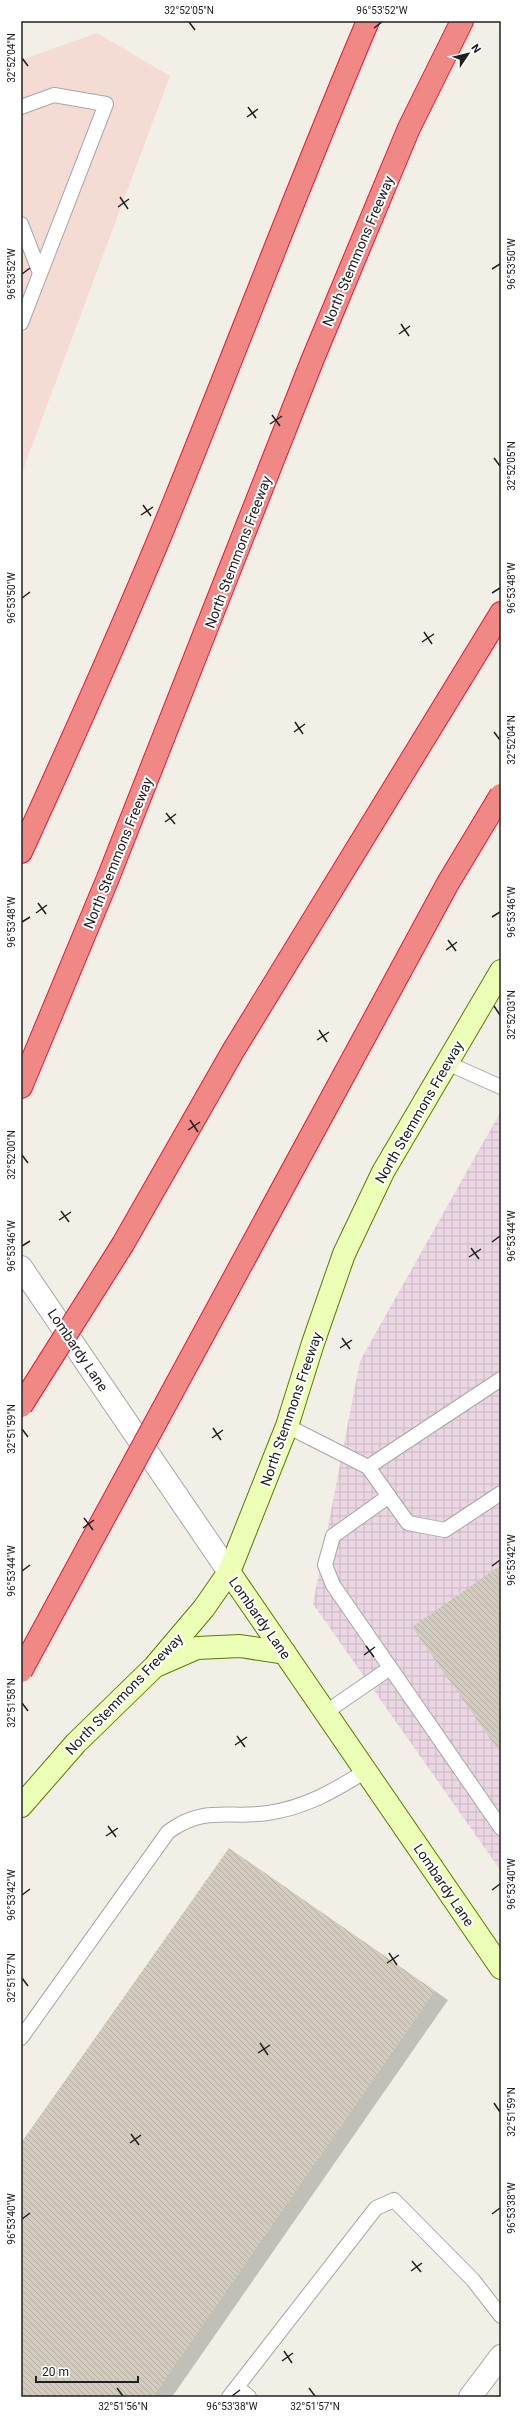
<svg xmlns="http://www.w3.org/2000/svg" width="522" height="2418" font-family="Roboto,sans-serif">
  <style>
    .commercial { fill: #f4dbd4 }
    .industrial { fill: url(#industrial-grid) }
    .shadow { fill: #0003 }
    .building { fill: url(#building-back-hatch) }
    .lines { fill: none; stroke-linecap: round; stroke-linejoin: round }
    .service-casing { stroke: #a7a7a7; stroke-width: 16 }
    .minor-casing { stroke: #a7a7a7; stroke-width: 24 }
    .tertiary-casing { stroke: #a7a7a7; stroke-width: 24 }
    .secondary-casing { stroke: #577e00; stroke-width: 24 }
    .motorway-casing { stroke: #ed1534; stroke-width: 24 }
    .service { stroke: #fff; stroke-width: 14 }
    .minor { stroke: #fff; stroke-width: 22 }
    .tertiary { stroke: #fff; stroke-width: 22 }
    .secondary { stroke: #edffb6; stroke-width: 22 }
    .motorway { stroke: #f08886; stroke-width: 22 }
    .motorway-bridge-casing { stroke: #ed1534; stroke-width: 24; stroke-linecap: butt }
    .motorway-bridge { stroke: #f08886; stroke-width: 22 }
    .ticks { fill: none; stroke: #202020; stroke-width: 1.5 }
    .labels { text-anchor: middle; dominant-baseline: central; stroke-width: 4; stroke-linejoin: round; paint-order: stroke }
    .street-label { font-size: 14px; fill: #202020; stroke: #fff }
    .neatline { fill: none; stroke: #202020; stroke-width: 1.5 }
    .ticks-label { font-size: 10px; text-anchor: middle; fill: #202020 }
  </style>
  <defs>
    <pattern id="industrial-grid" width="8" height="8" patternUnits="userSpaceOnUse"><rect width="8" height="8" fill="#ebd7e3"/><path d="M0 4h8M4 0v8" fill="none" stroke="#c9b8c2"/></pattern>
    <pattern id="building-back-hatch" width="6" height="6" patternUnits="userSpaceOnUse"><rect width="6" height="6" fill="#d2cbbe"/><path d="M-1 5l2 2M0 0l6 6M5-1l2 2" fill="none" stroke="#b4aea3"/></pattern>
  </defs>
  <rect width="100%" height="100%" fill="#f2f0e6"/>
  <path class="commercial" d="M97,33L170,76L21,475V60Z"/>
  <path class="industrial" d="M501,1111V1871L313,1604L360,1361Z"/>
  <path class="shadow" d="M229,1849L448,2000L172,2397H21V2145Z"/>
  <g class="building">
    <path d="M501,1565V1754L412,1627Z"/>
    <path d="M229,1848L435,1991L153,2397H21V2143Z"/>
  </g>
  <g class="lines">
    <g class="service-casing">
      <g id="service">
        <path d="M21,107L54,95L106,104L21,323"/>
        <path d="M21,224L40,273"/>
        <path d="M447,1063L501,1087"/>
        <path d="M287,1426L368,1467L408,1523L445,1530L501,1493"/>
        <path d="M368,1467L501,1379"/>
        <path d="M389,1496L333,1536L325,1565L333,1585L501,1828"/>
        <path d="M326,1712L390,1668"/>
        <path d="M21,2038L168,1832C204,1805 229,1819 268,1813C307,1807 333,1791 366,1771"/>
        <path d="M237,2387L249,2397"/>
        <path d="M229,2397L376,2208L394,2200L473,2280L501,2316"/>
      </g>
    </g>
    <g class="minor-casing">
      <path id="minor" d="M470,2397L501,2356"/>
    </g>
    <g class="tertiary-casing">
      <path id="tertiary" d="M21,1267L229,1572"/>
    </g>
    <g class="secondary-casing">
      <g id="secondary">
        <path d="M229,1572L501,1968"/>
        <path d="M158,1665L197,1648L240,1646L285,1653"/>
        <path d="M21,1806L76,1743L154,1667L204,1608L229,1572L287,1426L313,1343L344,1254L383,1172L501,971"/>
      </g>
    </g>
    <g class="motorway-casing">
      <g id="motorway">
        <path d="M21,852C75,734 128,616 177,495C241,337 301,178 368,21"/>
        <path d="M21,1087L108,878L312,361L409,128L462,21"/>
        <path d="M123,1244L233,1051L501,613"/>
      </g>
    </g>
    <use href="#service" class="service"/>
    <use href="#minor" class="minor"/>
    <use href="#tertiary" class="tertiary"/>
    <use href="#secondary" class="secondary"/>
    <use href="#motorway" class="motorway"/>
    <g class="motorway-bridge-casing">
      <g id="motorway-bridge">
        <path d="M21,1406L123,1244"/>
        <path d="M21,1671L448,883L501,795"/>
      </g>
    </g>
    <use href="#motorway-bridge" class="motorway-bridge"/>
  </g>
  <path class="ticks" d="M189,22L195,30M374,28L382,22M22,58L28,66M248,107L256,118M247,117L258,109M120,197L128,209M118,207L129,199M492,269L500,264M22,274L30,268M401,324L409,336M399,334L410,326M272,415L280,426M270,424L282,416M494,458L500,466M143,505L151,516M141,515L153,507M492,593L500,588M22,598L30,592M424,632L432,644M422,642L434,634M295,722L303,734M294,732L305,724M494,732L500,740M166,813L175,824M165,822L176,814M38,903L46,914M36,913L47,905M492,917L500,912M22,922L30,917M448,940L456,951M446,950L457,942M494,1006L500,1015M319,1030L327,1042M317,1040L329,1032M190,1120L198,1132M188,1130L200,1122M22,1155L28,1163M61,1211L69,1222M59,1220L71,1212M492,1242L500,1236M22,1246L30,1241M471,1248L479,1259M469,1257L481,1249M342,1338L350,1349M340,1348L352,1340M213,1428L221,1440M22,1429L28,1437M212,1438L223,1430M84,1518L93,1530M83,1528L94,1520M492,1566L500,1560M22,1571L30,1565M366,1646L374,1657M364,1655L375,1647M22,1703L28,1711M237,1736L245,1747M235,1745L247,1737M108,1826L116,1837M106,1836L118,1828M492,1890L500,1884M22,1895L30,1889M389,1953L397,1965M387,1963L399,1955M22,1978L28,1986M260,2043L268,2055M258,2053L270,2045M494,2103L500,2112M131,2134L139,2145M130,2143L141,2135M492,2214L500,2208M22,2219L30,2213M412,2261L421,2272M411,2271L422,2263M284,2351L292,2363M282,2361L293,2353M117,2388L123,2396M309,2388L315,2396M232,2396L240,2390"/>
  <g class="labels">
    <g class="street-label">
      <text transform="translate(358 251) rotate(-67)">North Stemmons Freeway</text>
      <text transform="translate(238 552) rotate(-69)">North Stemmons Freeway</text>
      <text transform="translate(118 853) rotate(-68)">North Stemmons Freeway</text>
      <text transform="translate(419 1112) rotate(-60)">North Stemmons Freeway</text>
      <text transform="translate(78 1350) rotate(56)">Lombardy Lane</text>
      <text transform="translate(291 1409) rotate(-71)">North Stemmons Freeway</text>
      <text transform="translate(260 1618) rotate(55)">Lombardy Lane</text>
      <text transform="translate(124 1694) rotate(-46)">North Stemmons Freeway</text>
      <text transform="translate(444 1885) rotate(56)">Lombardy Lane</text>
    </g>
  </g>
  <rect width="522" height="2418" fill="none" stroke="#ffffff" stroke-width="44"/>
  <g transform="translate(468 54) rotate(55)" stroke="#ffffff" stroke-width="3" paint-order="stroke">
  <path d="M0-3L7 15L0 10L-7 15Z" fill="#202020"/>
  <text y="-6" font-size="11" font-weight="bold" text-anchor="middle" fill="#202020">N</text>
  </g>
  <path d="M36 2376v6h102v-6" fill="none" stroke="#202020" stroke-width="2"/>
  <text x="42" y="2376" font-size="12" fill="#202020" stroke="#ffffff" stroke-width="3" paint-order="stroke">20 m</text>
  <rect x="22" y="22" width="478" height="2374" class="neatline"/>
  <g class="ticks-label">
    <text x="189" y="14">32°52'05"N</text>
    <text x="382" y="14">96°53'52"W</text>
    <text transform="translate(11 58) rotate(-90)" y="4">32°52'04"N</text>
    <text transform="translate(511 264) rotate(-90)" y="4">96°53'50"W</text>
    <text transform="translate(11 274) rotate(-90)" y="4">96°53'52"W</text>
    <text transform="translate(511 466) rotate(-90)" y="4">32°52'05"N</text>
    <text transform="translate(511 588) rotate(-90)" y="4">96°53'48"W</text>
    <text transform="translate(11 598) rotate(-90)" y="4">96°53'50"W</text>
    <text transform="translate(511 740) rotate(-90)" y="4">32°52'04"N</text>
    <text transform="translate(511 912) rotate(-90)" y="4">96°53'46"W</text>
    <text transform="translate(11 922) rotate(-90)" y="4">96°53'48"W</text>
    <text transform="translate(511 1015) rotate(-90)" y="4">32°52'03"N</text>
    <text transform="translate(11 1155) rotate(-90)" y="4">32°52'00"N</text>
    <text transform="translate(511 1236) rotate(-90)" y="4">96°53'44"W</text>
    <text transform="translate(11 1246) rotate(-90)" y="4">96°53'46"W</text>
    <text transform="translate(11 1429) rotate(-90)" y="4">32°51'59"N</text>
    <text transform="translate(511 1560) rotate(-90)" y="4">96°53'42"W</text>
    <text transform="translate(11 1571) rotate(-90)" y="4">96°53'44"W</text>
    <text transform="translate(11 1703) rotate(-90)" y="4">32°51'58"N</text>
    <text transform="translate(511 1884) rotate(-90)" y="4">96°53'40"W</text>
    <text transform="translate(11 1895) rotate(-90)" y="4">96°53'42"W</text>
    <text transform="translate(11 1978) rotate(-90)" y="4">32°51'57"N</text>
    <text transform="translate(511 2112) rotate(-90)" y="4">32°51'59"N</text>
    <text transform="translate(511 2208) rotate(-90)" y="4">96°53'38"W</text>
    <text transform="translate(11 2219) rotate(-90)" y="4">96°53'40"W</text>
    <text x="123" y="2410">32°51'56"N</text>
    <text x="232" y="2410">96°53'38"W</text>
    <text x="315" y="2410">32°51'57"N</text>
  </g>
</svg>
